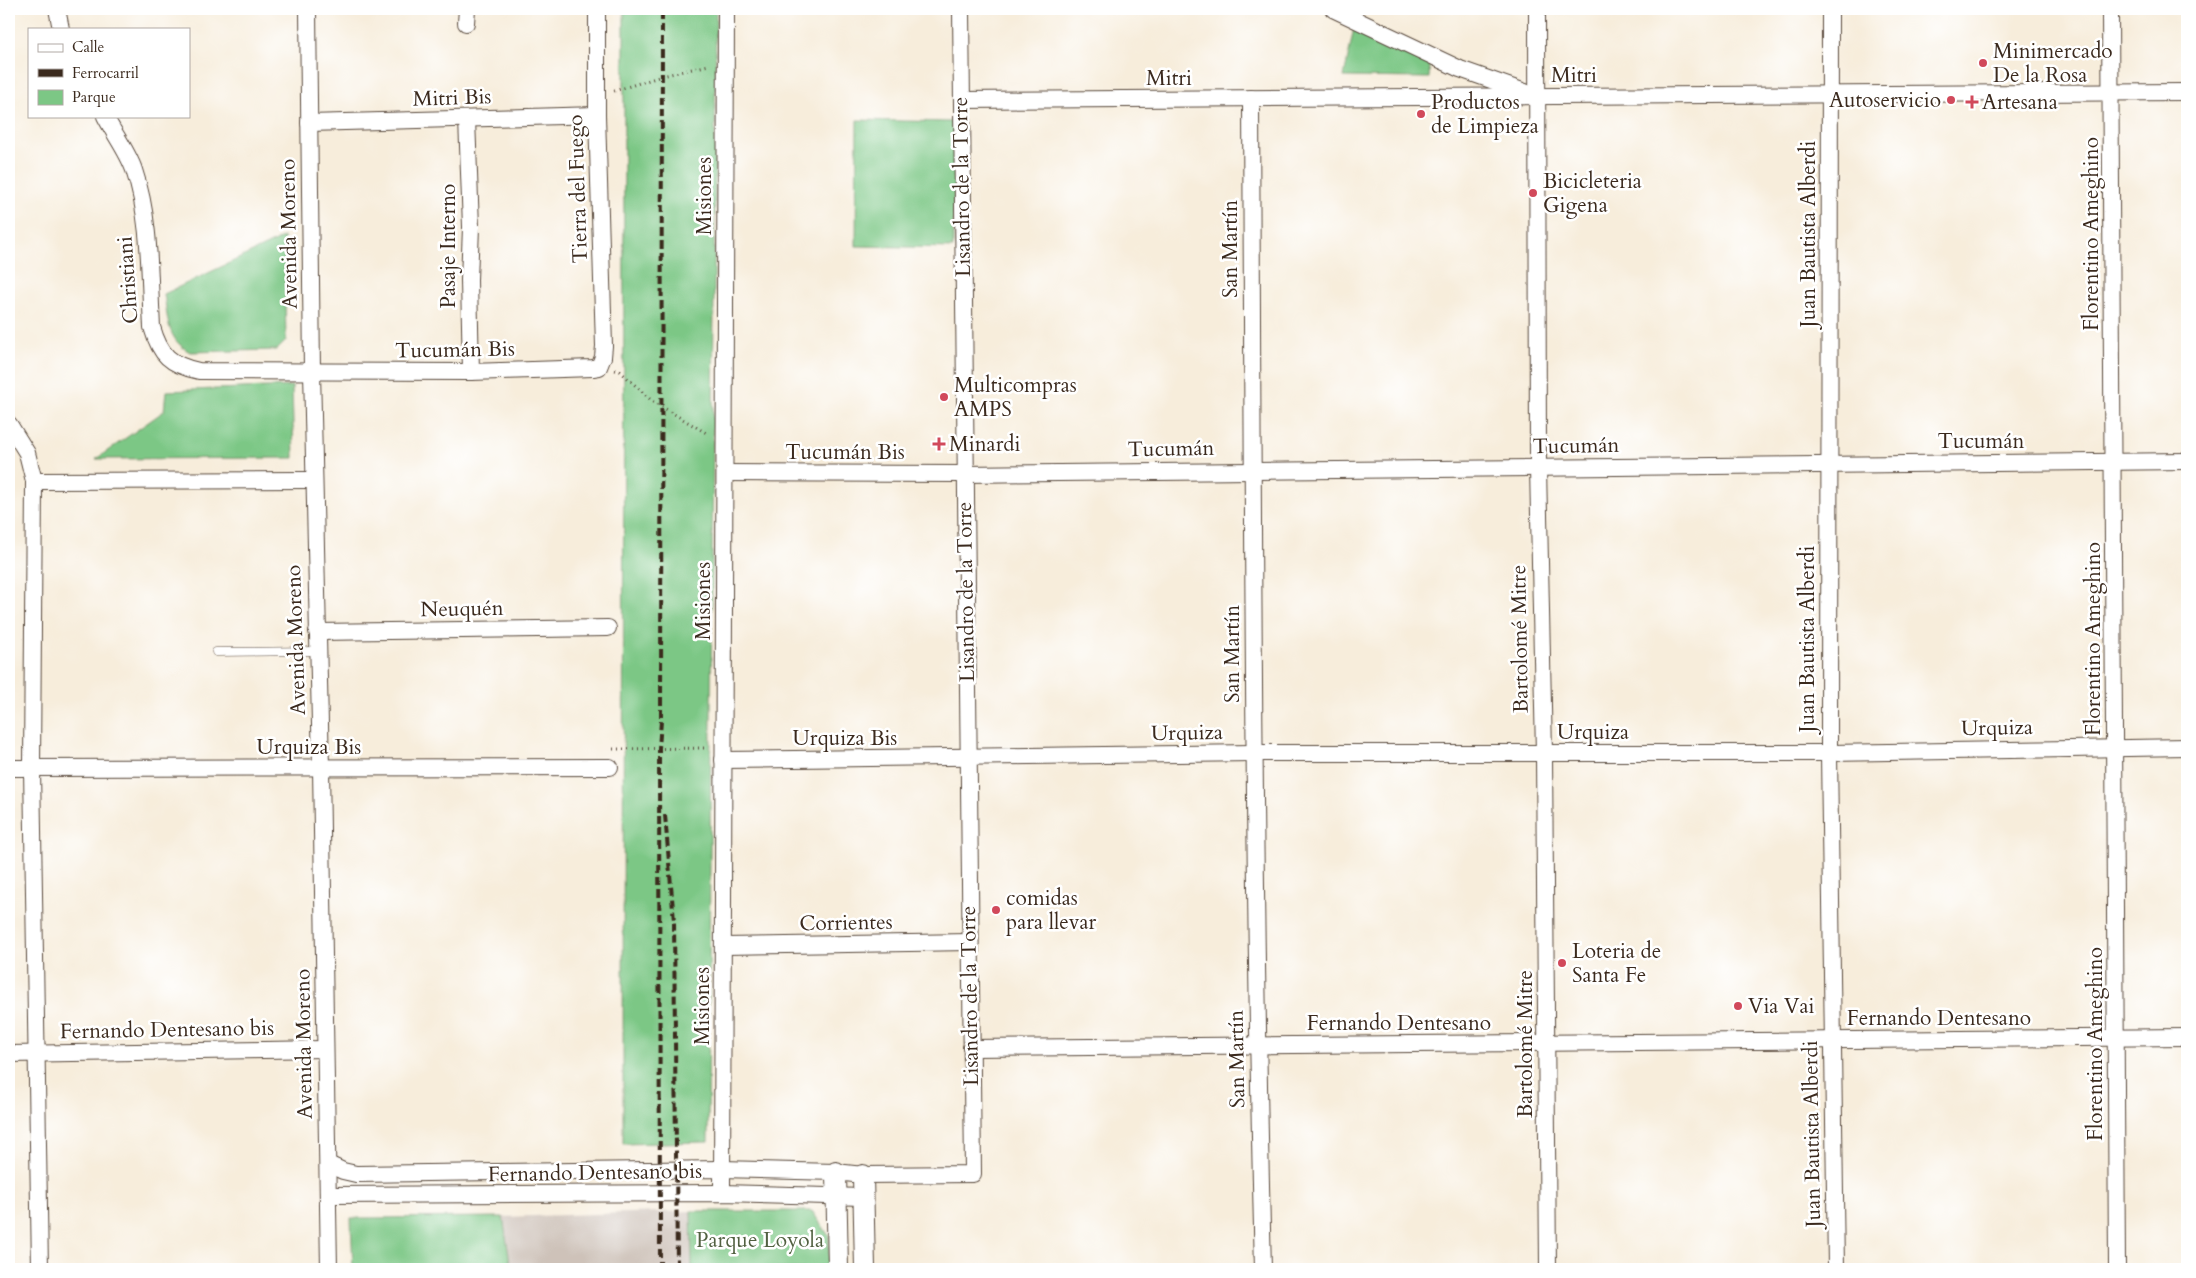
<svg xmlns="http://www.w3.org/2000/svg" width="2196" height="1278" font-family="Cardo,serif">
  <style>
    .industrial { fill: #cec2b9 }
    .green { fill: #7cc785; stroke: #5c7852 }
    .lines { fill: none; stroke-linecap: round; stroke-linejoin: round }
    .service-casing { stroke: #57473a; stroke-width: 9 }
    .minor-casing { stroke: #57473a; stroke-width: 18 }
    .tertiary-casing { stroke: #57473a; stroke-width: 22 }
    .path { stroke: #57473a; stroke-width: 3; stroke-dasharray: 1 4; stroke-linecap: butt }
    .service { stroke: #fff; stroke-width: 8 }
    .minor { stroke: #fff; stroke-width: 16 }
    .tertiary { stroke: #fff; stroke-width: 20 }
    .rail { stroke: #3b2a1e; stroke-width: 4; stroke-dasharray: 8 4; stroke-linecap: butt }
    .poi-dot { fill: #d1495b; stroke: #fff; stroke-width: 2 }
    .labels { text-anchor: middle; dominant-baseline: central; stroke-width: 5; stroke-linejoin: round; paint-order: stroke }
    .poi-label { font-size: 21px; fill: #3b2a1e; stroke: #fff; text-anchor: start }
    .street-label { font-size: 21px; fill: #3b2a1e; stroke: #fff }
    .park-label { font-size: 21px; fill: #526142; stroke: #fff }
  </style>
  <rect width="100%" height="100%" fill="#fff"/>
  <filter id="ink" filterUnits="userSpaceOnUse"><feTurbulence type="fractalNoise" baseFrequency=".02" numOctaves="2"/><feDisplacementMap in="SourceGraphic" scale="10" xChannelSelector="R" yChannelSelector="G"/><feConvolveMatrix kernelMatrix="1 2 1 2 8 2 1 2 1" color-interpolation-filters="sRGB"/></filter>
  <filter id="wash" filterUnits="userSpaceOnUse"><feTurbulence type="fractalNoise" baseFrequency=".0096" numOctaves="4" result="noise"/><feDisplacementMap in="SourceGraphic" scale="20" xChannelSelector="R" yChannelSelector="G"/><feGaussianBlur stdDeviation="1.12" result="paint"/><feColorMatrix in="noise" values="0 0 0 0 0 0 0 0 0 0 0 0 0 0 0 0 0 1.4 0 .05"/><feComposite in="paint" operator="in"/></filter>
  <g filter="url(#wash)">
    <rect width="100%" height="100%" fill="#f7eddb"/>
    <path class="industrial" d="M691,1211L692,1269H511L503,1217Z"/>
    <g class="green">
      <path d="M624,9H716L708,1142L623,1144Z"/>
      <path d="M1355,23L1430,63L1429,78L1344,77Z"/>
      <path d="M857,120L955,122L953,248L856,246Z"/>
      <path d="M284,237L286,341L277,350L190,352C166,339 168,318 164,294Z"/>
      <path d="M292,386L294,458L96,459L164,411L166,391Z"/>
      <path d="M691,1211H812L829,1236V1269H692Z"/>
      <path d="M503,1217L511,1269H353L351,1218Z"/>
    </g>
  </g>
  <g filter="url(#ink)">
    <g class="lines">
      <g class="service-casing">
        <path id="service" d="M216,652L318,651"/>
      </g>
      <g class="minor-casing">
        <g id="minor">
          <path d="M57,9L61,29"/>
          <path d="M308,9L312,371L321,768L329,1269"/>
          <path d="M1333,9L1460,69L1525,92"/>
          <path d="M1537,9L1538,467L1544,754L1548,1269"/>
          <path d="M1830,9L1829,753L1836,1269"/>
          <path d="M2110,9L2117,1269"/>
          <path d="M466,23L467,9"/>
          <path d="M1251,98C1253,489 1253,879 1263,1269"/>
          <path d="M962,100L2187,92"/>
          <path d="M105,116C114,134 128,152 134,170C151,220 149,275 152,327C160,355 170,365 199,371L471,372L593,368L599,367L603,357L604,346L597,115V9"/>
          <path d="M467,119L471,227L469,280L471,372"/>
          <path d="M309,123L597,115"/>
          <path d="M9,424L27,453L34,481L32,768L40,1269"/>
          <path d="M725,473L965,474L2187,461"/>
          <path d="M34,481L314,480"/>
          <path d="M317,632L608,628"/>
          <path d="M723,760L1254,753H1829L2187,747"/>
          <path d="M9,768L610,767"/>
          <path d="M724,946L970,942"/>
          <path d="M971,1048L2187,1037"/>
          <path d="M9,1054L325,1049"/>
          <path d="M328,1164L343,1171L356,1174L722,1169L836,1172L863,1175L973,1174L961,9"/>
          <path d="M722,1193L726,9"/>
          <path d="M328,1195L722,1193L863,1197"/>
        </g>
      </g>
      <g class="tertiary-casing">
        <g id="tertiary">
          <path d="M836,1172L838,1269"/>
          <path d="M863,1175L865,1269"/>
        </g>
      </g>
      <g class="path">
        <path d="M614,91L662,76L709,65"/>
        <path d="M615,370L620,371L652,401L708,434"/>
        <path d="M613,749L707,748"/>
      </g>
      <use href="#service" class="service"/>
      <use href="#minor" class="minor"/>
      <use href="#tertiary" class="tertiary"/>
      <g class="rail">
        <path d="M665,815L674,921L677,1269"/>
        <path d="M660,1269L659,748L661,721L662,9"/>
      </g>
    </g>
  </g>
  <g class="poi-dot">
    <circle cx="1983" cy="63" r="5"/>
    <circle cx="1951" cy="100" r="5"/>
    <path d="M1969.5 94.5h5v5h5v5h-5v5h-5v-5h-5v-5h5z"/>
    <circle cx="1421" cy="114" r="5"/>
    <circle cx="1533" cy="193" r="5"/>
    <circle cx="944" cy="397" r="5"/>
    <path d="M936.5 436.5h5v5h5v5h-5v5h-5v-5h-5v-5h5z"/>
    <circle cx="996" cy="910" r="5"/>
    <circle cx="1562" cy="963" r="5"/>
    <circle cx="1738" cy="1006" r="5"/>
  </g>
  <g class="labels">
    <g class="poi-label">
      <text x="1993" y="51">Minimercado<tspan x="1993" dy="24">De la Rosa</tspan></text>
      <text x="1941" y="100" text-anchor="end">Autoservicio</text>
      <text x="1431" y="102">Productos<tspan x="1431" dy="24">de Limpieza</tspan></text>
      <text x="1982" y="102">Artesana</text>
      <text x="1543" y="181">Bicicleteria<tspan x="1543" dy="24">Gigena</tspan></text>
      <text x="954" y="385">Multicompras<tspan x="954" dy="24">AMPS</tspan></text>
      <text x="949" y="444">Minardi</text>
      <text x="1006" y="898">comidas<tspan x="1006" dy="24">para llevar</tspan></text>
      <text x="1572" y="951">Loteria de<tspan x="1572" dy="24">Santa Fe</tspan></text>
      <text x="1748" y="1006">Via Vai</text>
    </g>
    <g class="street-label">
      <text x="1574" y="75">Mitri</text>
      <text x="1169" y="78">Mitri</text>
      <text transform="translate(452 98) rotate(-2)">Mitri Bis</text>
      <text transform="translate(962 187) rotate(-91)">Lisandro de la Torre</text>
      <text transform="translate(578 189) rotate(-92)">Tierra del Fuego</text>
      <text transform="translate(704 196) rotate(-90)">Misiones</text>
      <text transform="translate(289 234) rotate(-91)">Avenida Moreno</text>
      <text transform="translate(1808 234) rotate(-90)">Juan Bautista Alberdi</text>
      <text transform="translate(2091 234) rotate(-90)">Florentino Ameghino</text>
      <text transform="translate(448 246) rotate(-90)">Pasaje Interno</text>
      <text transform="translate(1230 249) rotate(-90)">San Martín</text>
      <text transform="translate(128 280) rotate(-94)">Christiani</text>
      <text transform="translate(455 350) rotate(-1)">Tucumán Bis</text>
      <text x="1981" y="441">Tucumán</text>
      <text transform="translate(1576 446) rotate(-1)">Tucumán</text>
      <text transform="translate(1171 449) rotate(-1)">Tucumán</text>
      <text x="845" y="452">Tucumán Bis</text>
      <text transform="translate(966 592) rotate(-91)">Lisandro de la Torre</text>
      <text transform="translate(703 601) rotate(-90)">Misiones</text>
      <text transform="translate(462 609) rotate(-1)">Neuquén</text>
      <text transform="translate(1520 639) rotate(-91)">Bartolomé Mitre</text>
      <text transform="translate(1807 639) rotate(-90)">Juan Bautista Alberdi</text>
      <text transform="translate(2093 639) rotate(-90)">Florentino Ameghino</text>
      <text transform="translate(296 640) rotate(-92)">Avenida Moreno</text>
      <text transform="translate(1232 654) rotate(-90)">San Martín</text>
      <text transform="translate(1997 728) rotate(-1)">Urquiza</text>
      <text x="1593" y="732">Urquiza</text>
      <text transform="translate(1187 733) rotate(-1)">Urquiza</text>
      <text x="845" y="738">Urquiza Bis</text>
      <text x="309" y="747">Urquiza Bis</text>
      <text transform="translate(846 923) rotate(-1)">Corrientes</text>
      <text transform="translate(970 996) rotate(-91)">Lisandro de la Torre</text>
      <text transform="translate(702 1006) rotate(-90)">Misiones</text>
      <text x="1939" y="1018">Fernando Dentesano</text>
      <text x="1399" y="1023">Fernando Dentesano</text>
      <text transform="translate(167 1030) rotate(-1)">Fernando Dentesano bis</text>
      <text transform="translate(304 1044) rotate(-91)">Avenida Moreno</text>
      <text transform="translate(1525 1044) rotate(-90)">Bartolomé Mitre</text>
      <text transform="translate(2095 1044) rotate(-90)">Florentino Ameghino</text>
      <text transform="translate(1237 1059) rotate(-91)">San Martín</text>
      <text transform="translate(1812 1134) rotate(-91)">Juan Bautista Alberdi</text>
      <text transform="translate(595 1173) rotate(-1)">Fernando Dentesano bis</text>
    </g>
    <g class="park-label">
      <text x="760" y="1240">Parque Loyola</text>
    </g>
  </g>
  <rect width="2196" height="1278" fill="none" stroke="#fff" stroke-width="30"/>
  <rect x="28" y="28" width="162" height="90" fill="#ffffff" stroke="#b1aaa5"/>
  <rect x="38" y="44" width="25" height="8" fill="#ffffff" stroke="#b1aaa5"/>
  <text x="72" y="52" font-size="15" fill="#3b2a1e">Calle</text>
  <rect x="38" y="69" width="25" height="8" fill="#3b2a1e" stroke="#b1aaa5"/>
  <text x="72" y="78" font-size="15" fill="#3b2a1e">Ferrocarril</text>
  <rect x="38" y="90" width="25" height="15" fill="#7cc785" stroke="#b1aaa5"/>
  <text x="72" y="102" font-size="15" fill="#3b2a1e">Parque</text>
</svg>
